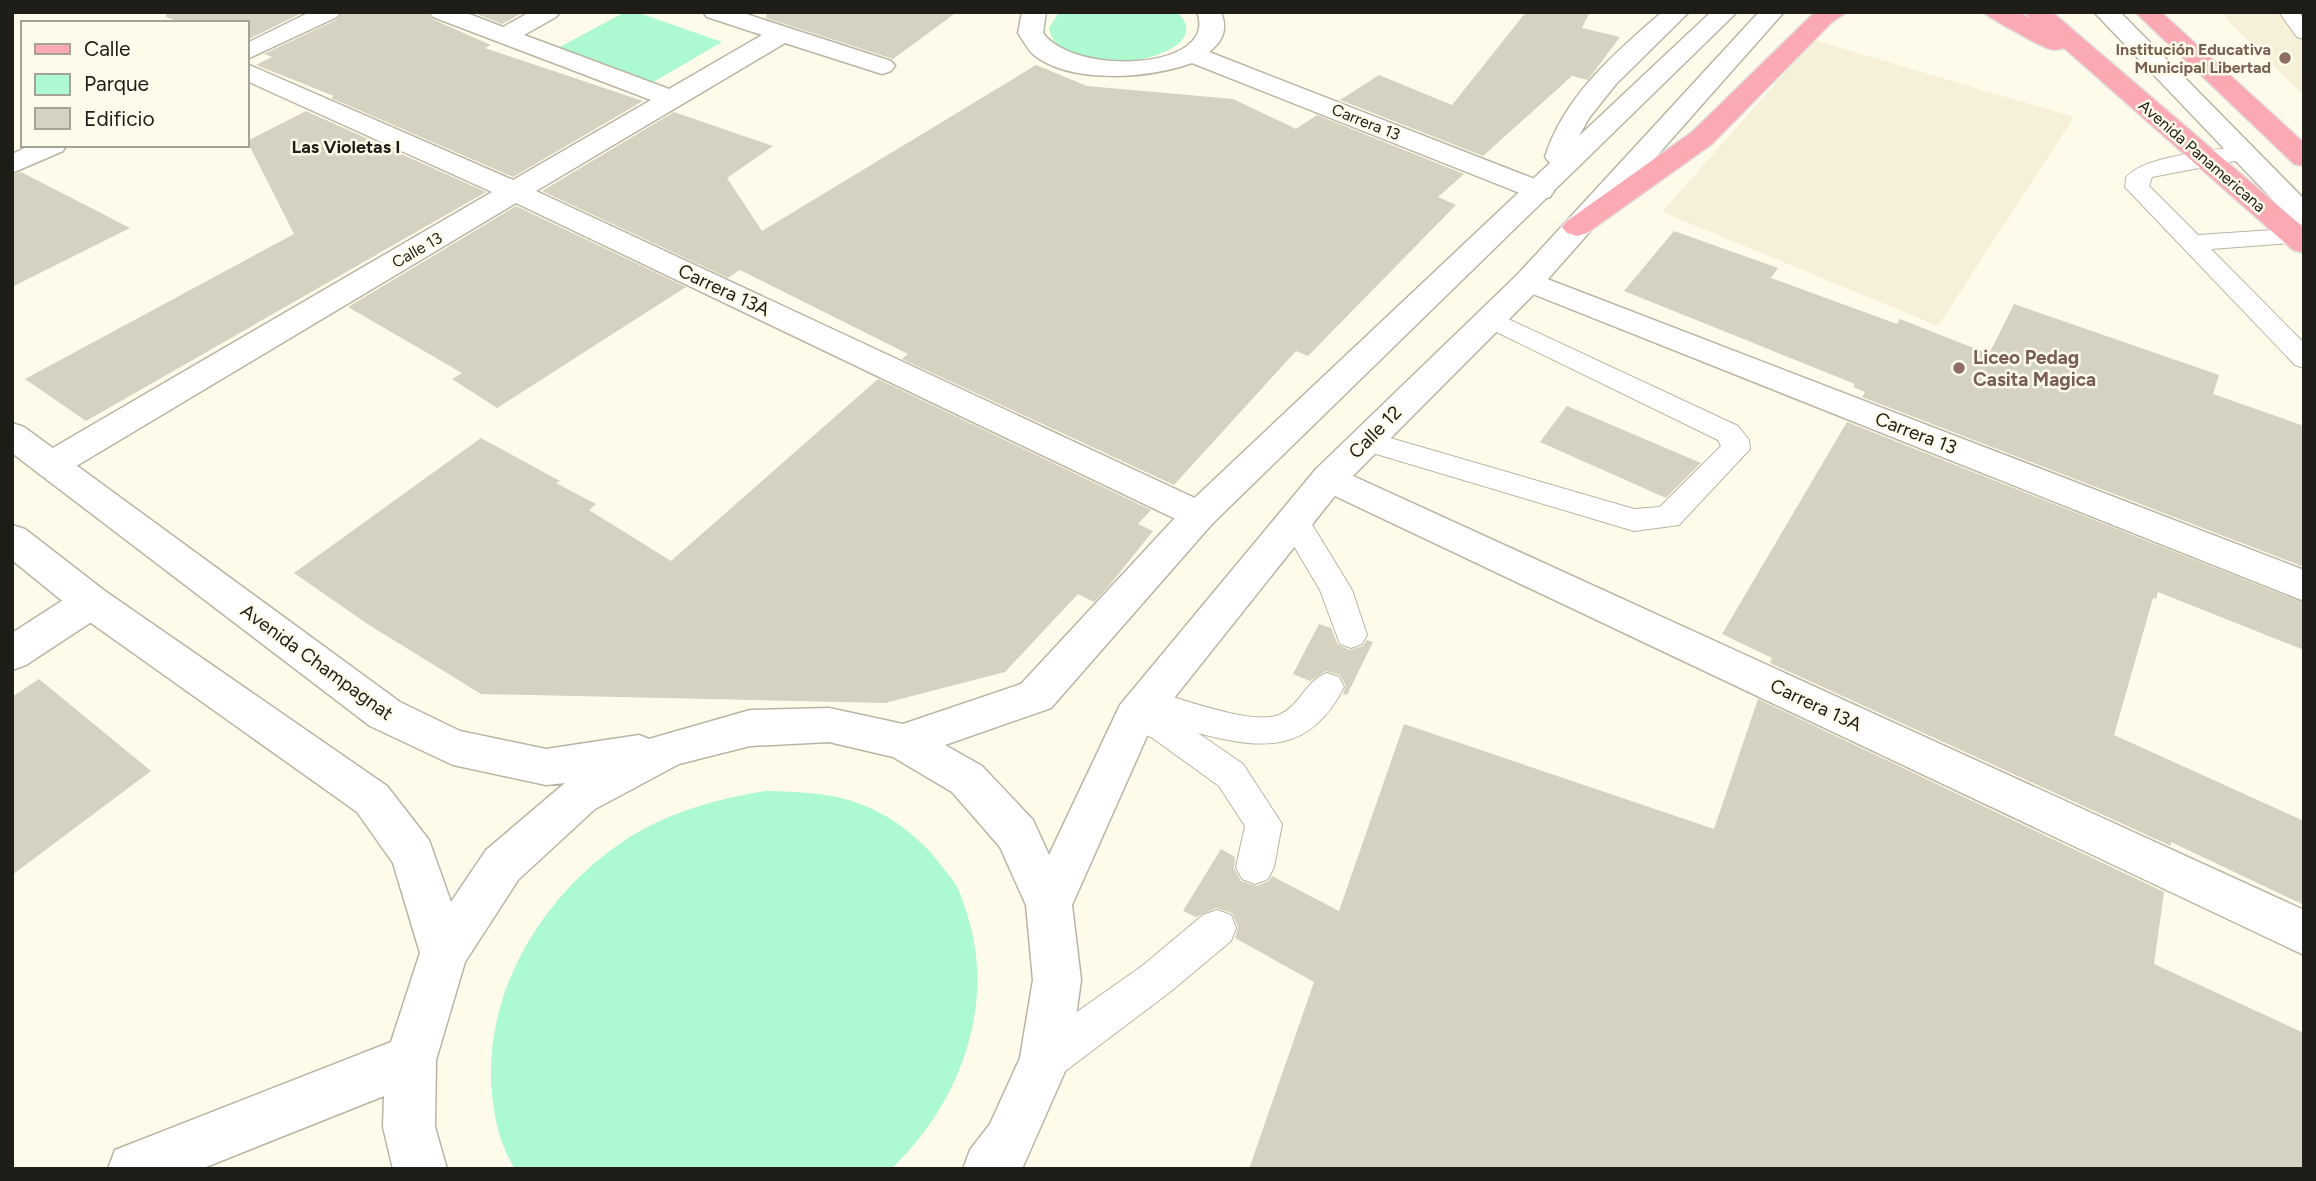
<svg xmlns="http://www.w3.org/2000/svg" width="2316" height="1181" font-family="Figtree,sans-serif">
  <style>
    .built { fill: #f5f0d7 }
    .green { fill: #adf9d1 }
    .building { fill: #d5d2c1 }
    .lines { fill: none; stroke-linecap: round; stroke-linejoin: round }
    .lane-casing { stroke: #b9b5a5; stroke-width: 2 }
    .street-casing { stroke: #b9b5a5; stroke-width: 3 }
    .secondary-casing { stroke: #b9b5a5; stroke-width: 3 }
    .primary-casing { stroke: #e0dfdf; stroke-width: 3 }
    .lane { fill: #fff; fill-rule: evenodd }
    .street { fill: #fff; fill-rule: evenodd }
    .secondary { fill: #fff; fill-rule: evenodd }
    .primary { fill: #fbaab3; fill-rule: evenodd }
    .education-dot { fill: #8d6e63; stroke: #fffbea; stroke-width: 2.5 }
    .labels { text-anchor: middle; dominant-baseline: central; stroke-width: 5; stroke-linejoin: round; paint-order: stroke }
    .far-education-label { font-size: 16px; font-weight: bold; fill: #785e54; stroke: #fffbea; text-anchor: end }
    .far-street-label { font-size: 16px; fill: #1e1d17; stroke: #fffbea }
    .far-neighbourhood-label { font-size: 18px; font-weight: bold; fill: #1e1d17; stroke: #fffbea }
    .street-label { font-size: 19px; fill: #1e1d17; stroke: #fffbea }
    .education-label { font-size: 19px; font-weight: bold; fill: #785e54; stroke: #fffbea; text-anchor: start }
  </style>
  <rect width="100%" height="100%" fill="#fffbea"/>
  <g class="built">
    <path d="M2223,12H2304V96L2227,20Z"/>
    <path d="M1814,40L2074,117L1938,326L1662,212Z"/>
  </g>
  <g class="green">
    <path d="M625,12H636L722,42L650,84L556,49Z"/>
    <path d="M1059,12H1177C1227,58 1059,89 1049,28Z"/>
    <path d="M766,791C796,792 826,792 855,802C888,813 919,836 940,864C946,872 954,880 958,889C962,897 964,906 967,914C997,1006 959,1105 891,1169H515C500,1145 495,1122 492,1094C482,993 543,893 627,839C669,812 717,799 766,791Z"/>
  </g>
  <g class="building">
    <path d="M167,12H304L247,40V23H182L166,17Z"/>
    <path d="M343,12H427L432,19L491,45L485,48L643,101L513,177L331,98L334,96L256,65L272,57L264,54L338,19Z"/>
    <path d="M472,12H524L502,24Z"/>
    <path d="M767,12H957L893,59L766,18Z"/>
    <path d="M1526,12H1590L1582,28L1620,37L1588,80L1572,76L1483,156L1340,100L1379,75L1452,105Z"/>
    <path d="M1036,65L1087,86L1233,99L1296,129L1317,115L1464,174L1438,197L1456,205L1308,356L1296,351L1174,485L902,359L908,354L740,270L728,278L542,191L674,112L773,146L727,178L762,231Z"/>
    <path d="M306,111L486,192L86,421L25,379L294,234L247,141Z"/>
    <path d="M21,172L130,228L12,287V175Z"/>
    <path d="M516,206L686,287L497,408L452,379L462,373L348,307Z"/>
    <path d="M1674,231L1778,268L1771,278L1897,324L1900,319L1989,354L2014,304L2219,375L2213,394L2304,426V567L1862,397L1865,392L1853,387L1855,384L1624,291Z"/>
    <path d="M878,379L1151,510L1138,524L1153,531L1108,587L1094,602L1078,594L1005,672L885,703L481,694L369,625L294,573L481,438L560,481L556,483L596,504L589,510L671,561Z"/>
    <path d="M1567,406L1701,463L1666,498L1540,442Z"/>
    <path d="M1847,422L2304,603V650L2158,592L2156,599L2153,598L2114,735L2304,821V905L2171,842V846L1770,663L1772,658L1722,634Z"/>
    <path d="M1319,624L1331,628L1338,645L1350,650L1363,646L1367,640L1373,642L1347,695L1343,694L1346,686L1340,675L1326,671L1310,681L1293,674Z"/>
    <path d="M39,679L151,771L12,875V697Z"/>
    <path d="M1758,699L2164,892L2154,964L2304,1033V1169H1249L1314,982L1235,938L1238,927L1232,913L1216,908L1196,917L1183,911L1221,849L1235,857L1234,868L1241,881L1256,886L1269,881L1272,876L1339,911L1404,724L1714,829Z"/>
  </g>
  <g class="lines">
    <g class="lane-casing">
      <g id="lane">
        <path d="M2279,12H2299L2304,19V39L2297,37Z"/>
        <path d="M2243,146L2251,148L2254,153L2251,158L2152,177L2149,186L2198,235L2304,228V242L2211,249L2304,343V368L2295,365L2125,187L2126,178C2141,156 2216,150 2243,146Z"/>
        <path d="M1491,311L1738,426L1749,440L1750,449L1679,525L1634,531L1356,448L1352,441L1356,434L1366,431L1634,509L1660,507L1721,446L1718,440L1482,325L1478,319L1482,313Z"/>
        <path d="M1294,510L1305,513L1352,590L1367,635L1362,644L1351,648L1340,644L1320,590L1279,521L1283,513Z"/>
        <path d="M1327,673L1339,677L1344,687C1310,754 1262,750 1198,733L1243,764L1282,824L1274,867L1268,879L1255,884L1242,879L1236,867L1245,826L1219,786L1151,737L1123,727L1118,717L1123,707L1131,704L1135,693L1147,689C1176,697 1252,726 1279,715C1300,706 1306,680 1327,673Z"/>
        <path d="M1217,910L1231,915L1236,928L1231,941L1170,992L1060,1075L1045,1081L1030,1075L1024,1060L1030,1045L1142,966L1203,915Z"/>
      </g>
    </g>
    <g class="street-casing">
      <g id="street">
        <path d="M310,12H341L337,17L247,59V43Z"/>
        <path d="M429,12H464L503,27L530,12H560L556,17L524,35L669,89L762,35L707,17L703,12H740L891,61L895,66L891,71L882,74L785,43L536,191L1212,506L1217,515L1212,524L1199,528L1186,524L516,203L63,474L51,477L39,474L33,465L39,456L492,192L247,81V64L513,180L651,100L433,17Z"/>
        <path d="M1022,12H1046L1043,33C1075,77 1220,70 1197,12H1221C1228,29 1223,41 1209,52L1550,185L1554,191L1550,197L1540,200L1530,197L1192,63C1150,78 1072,85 1034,55C1028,50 1023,40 1018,33Z"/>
        <path d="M31,145H66L63,151L12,173V154Z"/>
        <path d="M1529,272L2304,570V601L1518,288L1514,281L1518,274Z"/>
        <path d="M1329,465L2304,910V955L1316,487L1311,478L1316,469Z"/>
        <path d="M91,587L105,591L110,602L105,613L26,665L12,670V633L77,591Z"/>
      </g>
    </g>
    <g class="secondary-casing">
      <g id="secondary">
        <path d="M1662,12H1689L1616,84L1589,118L1579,136L1711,12H1737L1212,524L1051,708L945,745L982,766L1033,820L1049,855L1120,705L1316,469L1518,274L1759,12H1784L1540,288L1342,487L1151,727L1072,905L1081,980L1070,1060L1022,1169H963L970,1150L990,1124L1020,1058L1033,980L1026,905L1000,847L952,792L893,757L829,742L750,746L679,764L595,809L518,880L465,962L436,1060L435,1127L447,1169H393L383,1127L384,1096L201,1169H108L115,1150L391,1042L420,953L393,863L357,812L77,613L12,560V525L25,529L105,591L387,786L429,840L451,902L486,850L565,783L546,785L453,765L370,726L12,453V423L24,427L400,702L460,731L546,749L639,735L649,739L750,710L829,708L903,724L1021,684L1186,506L1550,163L1545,157C1564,96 1616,52 1662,12Z"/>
        <path d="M2094,12H2120L2304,199V225L2294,222Z"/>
      </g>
    </g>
    <g class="primary-casing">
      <g id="primary">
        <path d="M1815,12H1847L1832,22L1712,144L1587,233L1577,236L1567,233L1562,227L1567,221L1692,132Z"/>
        <path d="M1983,12H2018L2030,18L2025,12H2052L2304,228V253L2293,250L2064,48C2058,50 2053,51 2047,48C2040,46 1986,16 1983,12Z"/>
        <path d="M2135,12H2161L2304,143V166L2294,164Z"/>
      </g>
    </g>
    <use href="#lane" class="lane"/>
    <use href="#street" class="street"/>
    <use href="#secondary" class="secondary"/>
    <use href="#primary" class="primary"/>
  </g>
  <g class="education-dot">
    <circle cx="2285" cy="58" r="7"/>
    <circle cx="1959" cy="368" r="7"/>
  </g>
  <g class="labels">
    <g class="far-education-label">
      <text x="2271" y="49">Institución Educativa<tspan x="2271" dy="18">Municipal Libertad</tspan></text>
    </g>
    <g class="far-street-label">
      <text transform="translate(1366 122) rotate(22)">Carrera 13</text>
      <text transform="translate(2202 156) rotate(41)">Avenida Panamericana</text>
      <text transform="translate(417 250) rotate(-30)">Calle 13</text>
    </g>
    <g class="far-neighbourhood-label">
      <text x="346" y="147">Las Violetas I</text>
    </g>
    <g class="street-label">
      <text transform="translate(724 290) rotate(25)">Carrera 13A</text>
      <text transform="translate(1375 432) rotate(-45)">Calle 12</text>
      <text transform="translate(1916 433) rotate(21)">Carrera 13</text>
      <text transform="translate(317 662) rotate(36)">Avenida Champagnat</text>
      <text transform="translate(1816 705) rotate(25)">Carrera 13A</text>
    </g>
    <g class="education-label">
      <text x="1973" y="357">Liceo Pedag<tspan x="1973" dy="22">Casita Magica</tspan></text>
    </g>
  </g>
  <rect width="2316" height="1181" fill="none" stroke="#1e1d17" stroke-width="28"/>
  <rect x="21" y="21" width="228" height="126" fill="#fffbea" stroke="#a5a296" stroke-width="2"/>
  <rect x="35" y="44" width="35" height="10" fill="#fbaab3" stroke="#a5a296" stroke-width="2"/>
  <text x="84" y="56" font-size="21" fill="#1e1d17">Calle</text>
  <rect x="35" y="74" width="35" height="21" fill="#adf9d1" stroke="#a5a296" stroke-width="2"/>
  <text x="84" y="91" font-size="21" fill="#1e1d17">Parque</text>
  <rect x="35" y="108" width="35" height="21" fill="#d5d2c1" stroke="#a5a296" stroke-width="2"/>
  <text x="84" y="126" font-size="21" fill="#1e1d17">Edificio</text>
</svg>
